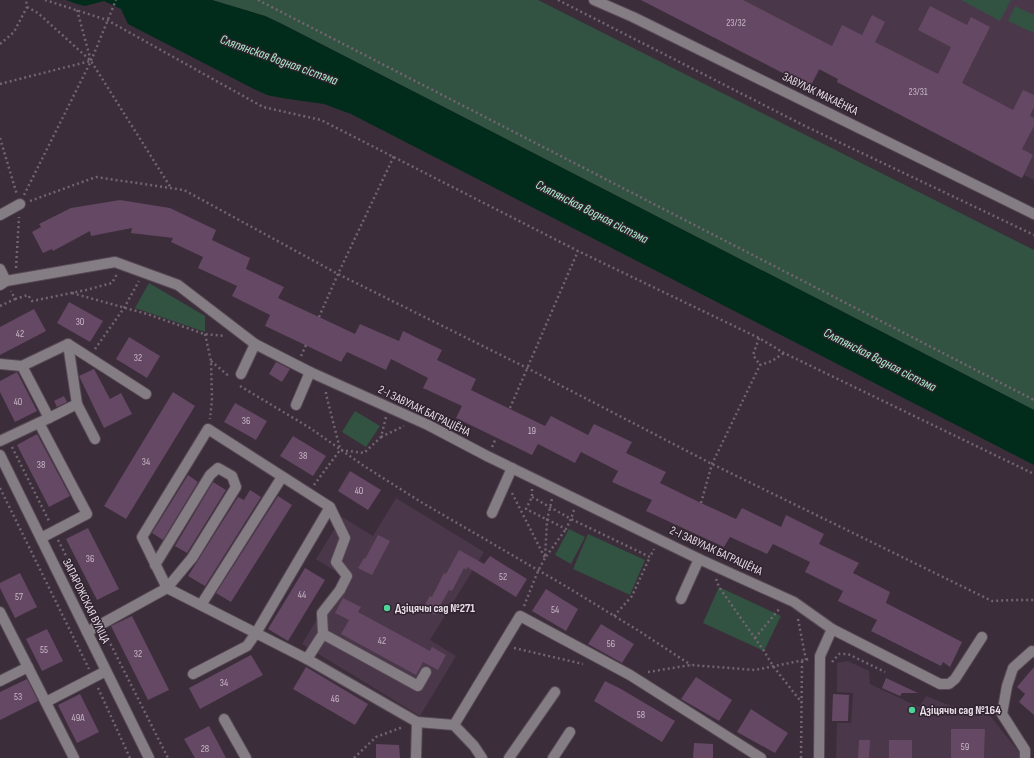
<svg xmlns="http://www.w3.org/2000/svg" width="1034" height="758" font-family="'Sofia Sans Condensed',sans-serif">
  <style>
    .built { fill: #4a3749 }
    .green { fill: #325242 }
    .water { fill: #012c1b }
    .building { fill: #654864 }
    .lines { fill: none; stroke-linecap: round; stroke-linejoin: round }
    .minor-casing { stroke: #574956; stroke-width: 12 }
    .path { stroke: #726571; stroke-width: 2.5; stroke-dasharray: 2 3; stroke-linecap: butt }
    .minor { stroke: #857d84; stroke-width: 10 }
    .poi-dot { fill: #4fd399; stroke: #312330; stroke-width: 1.5 }
    .labels { text-anchor: middle; dominant-baseline: central; stroke-width: 3; stroke-linejoin: round; paint-order: stroke }
    .number-label { font-size: 10px; fill: #c8b9c7 }
    .street-label { font-size: 12px; fill: #e9dfe8; stroke: #312330 }
    .poi-label { font-size: 12px; font-weight: bold; fill: #e9dfe8; stroke: #312330; text-anchor: start }
    .water-label { font-size: 13px; font-style: italic; fill: #aaefca; stroke: #312330 }
  </style>
  <rect width="100%" height="100%" fill="#3b2d3a"/>
  <g class="built">
    <path d="M641,0H1034V180L1024,175L1019,182L1021,178L837,82L838,79L820,70L810,87Z"/>
    <path d="M396,498L484,552L430,640L456,656L420,716L302,644L343,576L316,559L342,517L373,536Z"/>
    <path d="M848,661L869,671L870,684L919,707L926,696L951,706L988,713L1019,752V758H836L837,723H851L853,693L837,692V663Z"/>
  </g>
  <g class="green">
    <path d="M212,0H538L1034,250V410L284,25L265,16Z"/>
    <path d="M961,0H1011L1000,21Z"/>
    <path d="M1015,6L1034,15V33L1008,21Z"/>
    <path d="M149,283L205,316V332L135,308Z"/>
    <path d="M355,411L380,426L366,447L342,432Z"/>
    <path d="M569,529L585,537L571,564L555,555Z"/>
    <path d="M588,534L645,560L630,595L573,569Z"/>
    <path d="M719,587L781,616L764,651L703,623Z"/>
  </g>
  <path class="water" d="M66,0H212L265,16L284,25L1034,410V465L351,114L324,104L282,98L267,95L254,89L128,24L121,9L104,1L85,6L77,4Z"/>
  <g class="building">
    <path d="M641,0H743L832,46L842,25L862,35L872,15L885,22L875,42L938,74L951,47L918,30L930,6L967,25L971,17L990,27L962,83L1013,110L1023,90L1034,95V107L1030,116L1034,118V126L1022,149L1033,155L1022,178L837,82L838,79L819,69L810,87Z"/>
    <path d="M120,200L170,208L216,230L212,240L250,258L246,269L284,287L278,298L319,317L355,334L360,324L399,341L403,331L442,350L437,360L476,379L471,390L545,426L551,416L588,435L594,424L632,442L626,453L666,472L660,483L701,503L736,519L742,508L781,527L786,515L824,534L819,544L859,563L853,573L890,592L886,603L962,642L950,667L943,662L941,666L871,631L877,620L838,601L843,591L805,572L810,562L773,544L767,554L730,537L724,547L646,511L652,500L612,482L618,471L581,452L575,463L538,444L532,455L456,418L462,406L423,388L428,378L391,359L386,370L347,352L341,362L265,326L270,315L232,296L237,286L198,268L203,257L171,242L173,238L131,233L132,228L91,236L90,231L53,251L52,249L43,253L32,232L41,227L39,224L71,208Z"/>
    <path d="M69,302L103,321L90,342L57,323Z"/>
    <path d="M34,309L46,331L0,355V327Z"/>
    <path d="M129,337L160,356L147,378L116,359Z"/>
    <path d="M276,362L290,369L282,382L269,374Z"/>
    <path d="M94,369L110,399L121,393L132,414L104,428L80,378L79,376Z"/>
    <path d="M17,372L37,411L15,422L0,392V381Z"/>
    <path d="M173,392L195,406L126,519L104,506Z"/>
    <path d="M64,396L67,402L57,407L54,401Z"/>
    <path d="M235,403L267,421L256,440L224,422Z"/>
    <path d="M37,434L70,496L49,507L17,445Z"/>
    <path d="M293,436L326,456L313,476L280,456Z"/>
    <path d="M350,471L381,490L368,510L338,491Z"/>
    <path d="M188,475L198,482L163,540L152,533Z"/>
    <path d="M213,482L226,490L187,553L175,546Z"/>
    <path d="M250,490L261,497L205,586L188,576L238,497L244,500Z"/>
    <path d="M278,496L292,505L231,602L216,593Z"/>
    <path d="M88,528L119,589L97,600L66,539Z"/>
    <path d="M378,535L390,541L372,575L358,568L364,558L365,559Z"/>
    <path d="M459,550L484,564L490,556L527,579L516,597L467,567L466,570L464,568L452,591L449,590L435,615L423,608L430,596L432,597L444,573L446,574Z"/>
    <path d="M305,568L325,580L288,641L268,629Z"/>
    <path d="M20,573L37,607L15,618L0,588V583Z"/>
    <path d="M546,589L578,609L566,631L532,611Z"/>
    <path d="M343,598L361,607L358,612L430,651L432,647L446,655L438,670L423,662L416,675L341,634L349,620L335,613Z"/>
    <path d="M132,616L169,690L148,700L111,626Z"/>
    <path d="M601,624L634,644L622,663L588,644Z"/>
    <path d="M47,629L63,661L42,671L26,639Z"/>
    <path d="M251,655L263,675L200,709L189,688Z"/>
    <path d="M306,667L368,704L355,725L293,689Z"/>
    <path d="M1034,667V715L1019,702L1025,694L1017,687Z"/>
    <path d="M696,677L732,700L719,721L681,699Z"/>
    <path d="M886,678L918,693H902L900,696L882,688Z"/>
    <path d="M27,679L38,701L0,720V692Z"/>
    <path d="M605,681L621,689L675,721L662,742L594,701Z"/>
    <path d="M80,694L99,732L77,743L58,705Z"/>
    <path d="M833,694L849,695L848,721H832Z"/>
    <path d="M751,709L788,733L775,753L737,732Z"/>
    <path d="M209,726L216,739L226,758H195L184,739Z"/>
    <path d="M951,729H985L984,758H951Z"/>
    <path d="M859,740H870L869,758H858Z"/>
    <rect x="889" y="740" width="23" height="18"/>
    <path d="M694,743L713,744V758H693Z"/>
    <path d="M376,744L399,745L400,758H376Z"/>
  </g>
  <g class="lines">
    <g class="minor-casing">
      <g id="minor">
        <path d="M594,0L633,17L1034,214"/>
        <path d="M0,215L20,204"/>
        <path d="M0,269L6,281"/>
        <path d="M0,285L6,281L115,262L178,285L255,344L310,372L428,425L487,456L699,559L794,602L832,629L940,684H949L955,679L982,637"/>
        <path d="M68,344L77,404L95,439"/>
        <path d="M0,364L22,366"/>
        <path d="M241,374L255,344"/>
        <path d="M296,405L310,372"/>
        <path d="M49,418L77,404"/>
        <path d="M39,423L87,514L41,538"/>
        <path d="M0,441L49,418L22,366L68,344L146,394"/>
        <path d="M0,455L149,758"/>
        <path d="M492,513L512,468"/>
        <path d="M681,599L699,559"/>
        <path d="M201,605L282,477"/>
        <path d="M0,612L74,758"/>
        <path d="M87,632L167,588L192,558L236,487L232,476L218,468L210,475L155,565"/>
        <path d="M323,634L418,686L426,672"/>
        <path d="M307,659L417,722L454,725L474,746L482,758"/>
        <path d="M193,674L247,646L256,633L330,507L208,429L142,537L167,588L307,659L323,634L322,613L340,590L347,576L336,562L345,538L330,507"/>
        <path d="M0,681L28,667"/>
        <path d="M46,702L106,671"/>
        <path d="M224,719L246,758"/>
        <path d="M454,725L520,616L630,675L761,758"/>
        <path d="M416,758L417,722"/>
        <path d="M509,758L555,692"/>
        <path d="M553,758L570,732"/>
        <path d="M819,758L820,656L832,629"/>
        <path d="M1025,758V750L1002,714L1007,686L1013,668L1032,651L1034,652"/>
      </g>
    </g>
    <g class="path">
      <path d="M45,0L107,20L263,107L321,120L578,251L759,338L784,353L1034,474"/>
      <path d="M258,0L1034,400"/>
      <path d="M558,0L805,126L1034,235"/>
      <path d="M27,7L38,13L91,61L171,188"/>
      <path d="M77,10L91,61"/>
      <path d="M0,44L14,32L27,7L26,0"/>
      <path d="M0,84L90,61"/>
      <path d="M0,138L17,195"/>
      <path d="M24,195L91,61L116,0"/>
      <path d="M30,201L96,177L184,190L338,274L527,368L712,464L992,601L1014,600H1034"/>
      <path d="M16,268L19,217"/>
      <path d="M72,293L147,314L204,334L225,336"/>
      <path d="M15,299L28,295L32,301L86,290L112,283L117,274"/>
      <path d="M0,306L15,299L11,291"/>
      <path d="M319,317L338,274L394,156"/>
      <path d="M205,334L211,361L212,399L210,419"/>
      <path d="M759,338L753,355L760,365"/>
      <path d="M95,349L124,308L139,281"/>
      <path d="M301,356L306,345"/>
      <path d="M211,361L230,377"/>
      <path d="M240,386L310,428L364,466L421,502L567,587L639,631L691,665"/>
      <path d="M326,392V394L340,449"/>
      <path d="M510,408L578,251"/>
      <path d="M381,437L404,426"/>
      <path d="M12,447L49,521"/>
      <path d="M492,447L496,438"/>
      <path d="M341,450L364,453L381,437L386,417"/>
      <path d="M314,485L340,450"/>
      <path d="M0,488L89,669"/>
      <path d="M512,493L545,558L566,529"/>
      <path d="M532,497L571,519L566,529L526,509L532,497V489"/>
      <path d="M701,503L712,464L760,365L772,361L784,353"/>
      <path d="M574,510L571,519L650,557L654,549"/>
      <path d="M679,537L684,529"/>
      <path d="M58,540L96,614"/>
      <path d="M716,579L719,587L764,651L773,666L802,703"/>
      <path d="M524,606L538,571L545,558L547,520L552,499"/>
      <path d="M614,616L632,596L650,557"/>
      <path d="M798,619L806,660"/>
      <path d="M106,635L168,758"/>
      <path d="M755,638L780,608"/>
      <path d="M514,648L583,664"/>
      <path d="M832,662L839,654H848L885,672"/>
      <path d="M648,672L691,665L755,670L809,659"/>
      <path d="M98,688L130,758"/>
      <path d="M354,758L376,737L403,727"/>
      <path d="M801,758L802,660"/>
    </g>
    <use href="#minor" class="minor"/>
  </g>
  <g class="poi-dot">
    <circle cx="387" cy="608" r="4"/>
    <circle cx="912" cy="710" r="4"/>
  </g>
  <g class="labels">
    <g class="number-label">
      <text x="736" y="23">23/32</text>
      <text x="918" y="92">23/31</text>
      <text x="80" y="322">30</text>
      <text x="20" y="334">42</text>
      <text x="138" y="358">32</text>
      <text x="18" y="402">40</text>
      <text x="246" y="421">36</text>
      <text x="532" y="431">19</text>
      <text x="303" y="456">38</text>
      <text x="146" y="462">34</text>
      <text x="41" y="465">38</text>
      <text x="359" y="491">40</text>
      <text x="90" y="559">36</text>
      <text x="503" y="577">52</text>
      <text x="302" y="595">44</text>
      <text x="19" y="597">57</text>
      <text x="555" y="610">54</text>
      <text x="382" y="641">42</text>
      <text x="611" y="644">56</text>
      <text x="44" y="650">55</text>
      <text x="138" y="654">32</text>
      <text x="224" y="683">34</text>
      <text x="18" y="697">53</text>
      <text x="335" y="699">46</text>
      <text x="641" y="715">58</text>
      <text x="78" y="718">49А</text>
      <text x="965" y="747">59</text>
      <text x="205" y="749">28</text>
    </g>
    <g class="street-label">
      <text transform="translate(820 94) rotate(26)">ЗАВУЛАК МАКАЁНКА</text>
      <text transform="translate(424 411) rotate(26)">2-І ЗАВУЛАК БАГРАЦІЁНА</text>
      <text transform="translate(716 551) rotate(25)">2-І ЗАВУЛАК БАГРАЦІЁНА</text>
      <text transform="translate(86 601) rotate(64)">ЗАПАРОЖСКАЯ ВУЛІЦА</text>
    </g>
    <g class="poi-label">
      <text x="395" y="608">Дзіцячы сад №271</text>
      <text x="920" y="710">Дзіцячы сад №164</text>
    </g>
    <g class="water-label">
      <text transform="translate(279 60) rotate(20)">Сляпянская водная сістэма</text>
      <text transform="translate(592 212) rotate(27)">Сляпянская водная сістэма</text>
      <text transform="translate(880 360) rotate(27)">Сляпянская водная сістэма</text>
    </g>
  </g>
</svg>
